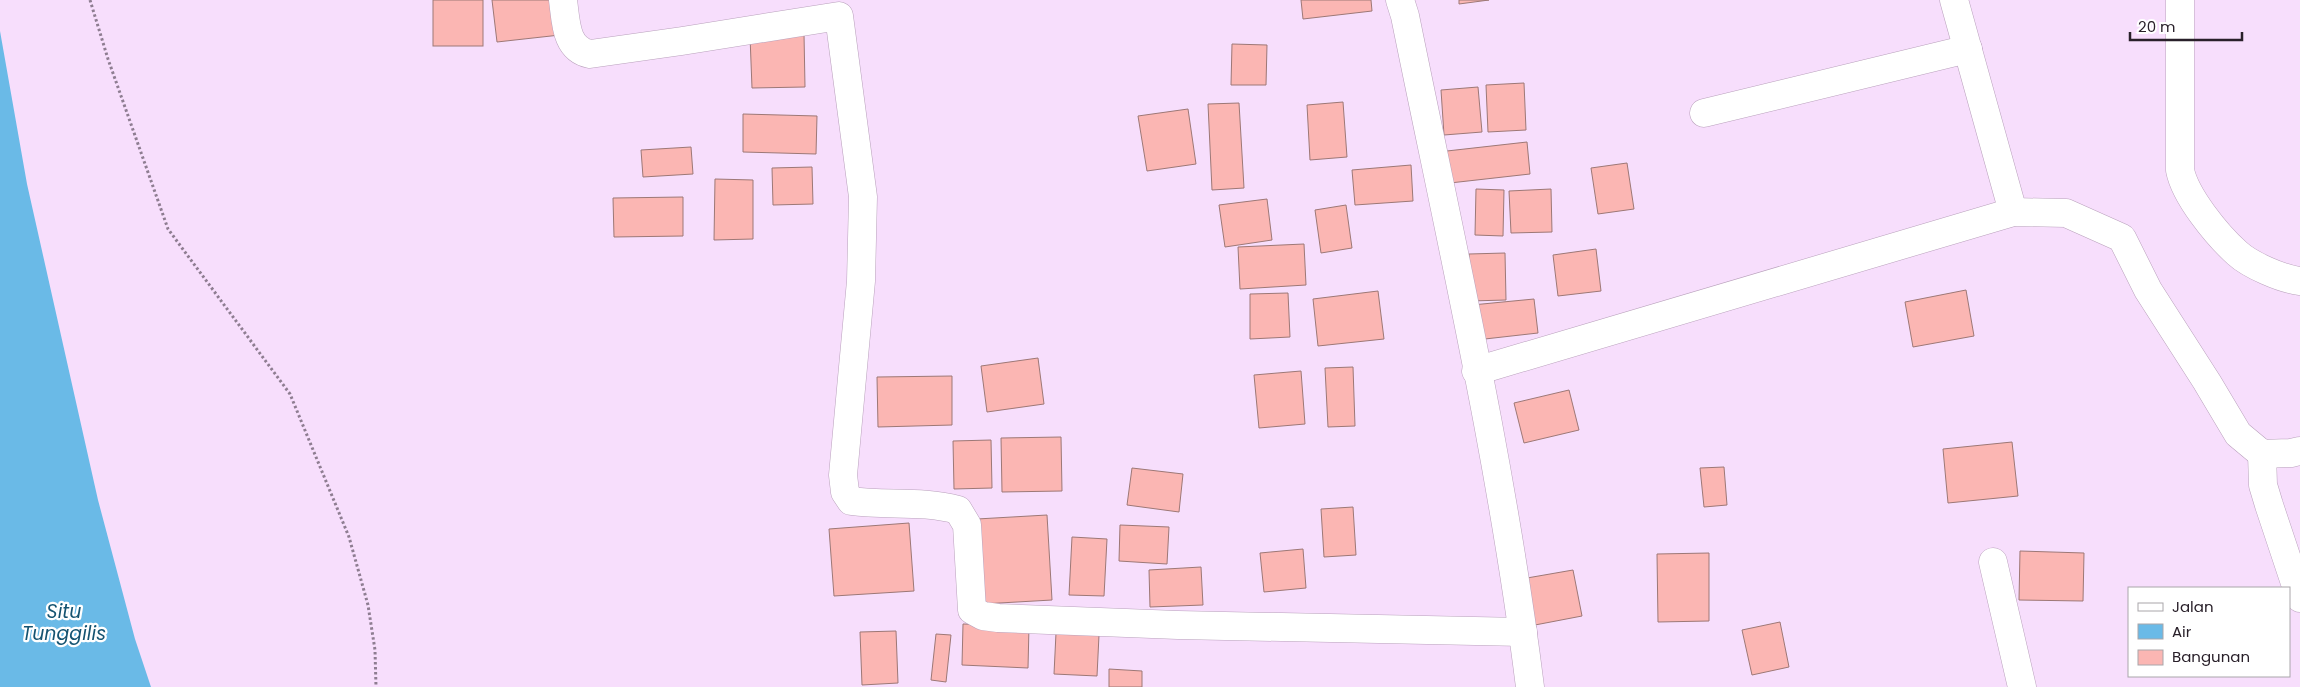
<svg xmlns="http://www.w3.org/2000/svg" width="2300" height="687" font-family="Poppins,sans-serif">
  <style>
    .water { fill: #6abae7 }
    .building { fill: #fbb6b3; stroke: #9d7876 }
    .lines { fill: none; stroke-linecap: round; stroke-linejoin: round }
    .minor-casing { stroke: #b9a1bc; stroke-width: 29 }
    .path { stroke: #8e7d91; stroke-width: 3; stroke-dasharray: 2.5 2.5; stroke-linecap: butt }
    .minor { stroke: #fff; stroke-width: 28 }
    .labels { text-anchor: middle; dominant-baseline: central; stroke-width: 4.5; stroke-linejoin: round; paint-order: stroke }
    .water-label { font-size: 19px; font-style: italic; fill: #145371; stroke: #fff }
  </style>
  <rect width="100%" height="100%" fill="#f7defc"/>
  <path class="water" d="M0,31L27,184L98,500L135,639L151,687H0Z"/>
  <g class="building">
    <rect x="433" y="0" width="50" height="46"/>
    <path d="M492,0H556L560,35L497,42Z"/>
    <path d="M1301,0H1371L1372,11L1303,19Z"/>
    <path d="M1459,0H1489L1459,4Z"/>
    <path d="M804,34L805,87L752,88L750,36Z"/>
    <path d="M1232,44L1267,45L1266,85H1231Z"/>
    <path d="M1524,83L1526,130L1488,132L1486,85Z"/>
    <path d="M1478,87L1482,132L1444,135L1441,90Z"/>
    <path d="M1343,102L1347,157L1310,160L1307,105Z"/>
    <path d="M1239,103L1244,188L1212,190L1208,104Z"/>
    <path d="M1188,109L1196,164L1147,171L1138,116Z"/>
    <path d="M743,114L817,116L816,154L743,152Z"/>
    <path d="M1527,142L1530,174L1441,184L1438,152Z"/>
    <path d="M691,147L693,174L643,177L641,150Z"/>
    <path d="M1627,163L1634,209L1598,214L1591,168Z"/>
    <path d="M1411,165L1413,201L1355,205L1352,170Z"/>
    <path d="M812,167L813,204L773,205L772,168Z"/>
    <path d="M715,179L753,180V239L714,240Z"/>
    <path d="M1476,189L1504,190L1503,236L1475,235Z"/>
    <path d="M1551,189L1552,232L1511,233L1509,191Z"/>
    <path d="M683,197V236L614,237L613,198Z"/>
    <path d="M1267,199L1272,240L1225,247L1219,205Z"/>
    <path d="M1346,205L1352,248L1321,253L1315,210Z"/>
    <path d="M1304,244L1306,285L1240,289L1238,247Z"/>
    <path d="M1596,249L1601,291L1558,296L1553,255Z"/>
    <path d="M1505,253L1506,300L1470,301L1469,254Z"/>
    <path d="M1966,290L1974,336L1913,347L1905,302Z"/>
    <path d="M1378,291L1384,339L1318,346L1313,299Z"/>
    <path d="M1288,293L1290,337L1250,339V294Z"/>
    <path d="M1534,299L1538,333L1476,340L1472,305Z"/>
    <path d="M1038,358L1044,404L987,412L981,366Z"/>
    <path d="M1353,367L1355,426L1328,427L1325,368Z"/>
    <path d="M1301,371L1305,424L1259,428L1254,375Z"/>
    <path d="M952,376V425L878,427L877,377Z"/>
    <path d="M1569,390L1579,430L1524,443L1514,403Z"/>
    <path d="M1061,437L1062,491L1002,492L1001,438Z"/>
    <path d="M991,440L992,488L954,489L953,441Z"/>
    <path d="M2012,442L2018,496L1948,503L1943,449Z"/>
    <path d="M1724,467L1727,505L1704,507L1700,468Z"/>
    <path d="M1132,468L1183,474L1179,512L1127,505Z"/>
    <path d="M1353,507L1356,555L1324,557L1321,509Z"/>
    <path d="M1047,515L1052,600L982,604L977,519Z"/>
    <path d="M909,523L914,591L834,596L829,529Z"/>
    <path d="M1120,525L1169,527L1167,564L1119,561Z"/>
    <path d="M1072,537L1107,539L1104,596L1069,595Z"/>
    <path d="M1303,549L1306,588L1264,592L1260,553Z"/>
    <path d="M2020,551L2084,553L2083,601L2019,600Z"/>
    <path d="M1709,553V621L1658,622L1657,554Z"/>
    <path d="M1201,567L1203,605L1150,607L1149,570Z"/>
    <path d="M1573,570L1582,616L1535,625L1527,578Z"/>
    <path d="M1780,622L1789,667L1752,675L1742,630Z"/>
    <path d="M963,624L1029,626L1028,668L962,665Z"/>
    <path d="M896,631L898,683L862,685L860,632Z"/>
    <path d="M1056,633L1099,635L1097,676L1054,674Z"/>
    <path d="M936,634L951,635L946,682L931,680Z"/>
    <path d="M1109,669L1142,671V687H1109Z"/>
  </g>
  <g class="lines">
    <g class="minor-casing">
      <g id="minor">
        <path d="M563,0C566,21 565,49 590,54L682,41L839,16L863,197L861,281L843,475L845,492L851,501C887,506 922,500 958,510L967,525L972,610L983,616L998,618L1178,625L1523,632"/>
        <path d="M1400,0L1405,16C1450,238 1502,462 1530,687"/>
        <path d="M1954,0L2013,212"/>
        <path d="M2180,0V170C2185,196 2217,235 2237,253C2250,265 2282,279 2300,281"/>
        <path d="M1704,113L1968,49"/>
        <path d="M1476,371L2013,212L2066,213L2122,238L2148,290L2207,382L2238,434L2262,454L2291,453L2300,451"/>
        <path d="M2262,454L2263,485L2269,505L2300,598"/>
        <path d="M1993,562L2022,687"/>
      </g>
    </g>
    <path class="path" d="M90,0L108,59L168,229L290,394L349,537L368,605L375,650L376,687"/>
    <use href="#minor" class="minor"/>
  </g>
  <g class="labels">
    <g class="water-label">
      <text x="64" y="611">Situ<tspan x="64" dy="22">Tunggilis</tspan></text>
    </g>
  </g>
  <rect x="2128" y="587" width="162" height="90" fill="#ffffff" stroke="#a9a6aa"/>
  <rect x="2138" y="603" width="25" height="8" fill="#ffffff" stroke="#a9a6aa"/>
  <text x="2172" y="612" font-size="15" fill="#29202a">Jalan</text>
  <rect x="2138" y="624" width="25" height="15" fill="#6abae7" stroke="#a9a6aa"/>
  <text x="2172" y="637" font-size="15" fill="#29202a">Air</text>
  <rect x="2138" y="650" width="25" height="15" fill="#fbb6b3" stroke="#a9a6aa"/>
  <text x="2172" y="662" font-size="15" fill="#29202a">Bangunan</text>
  <path d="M2130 32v8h112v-8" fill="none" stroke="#29202a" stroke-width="2.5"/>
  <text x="2138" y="32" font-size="15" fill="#29202a" stroke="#ffffff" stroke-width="4" paint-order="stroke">20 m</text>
</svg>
